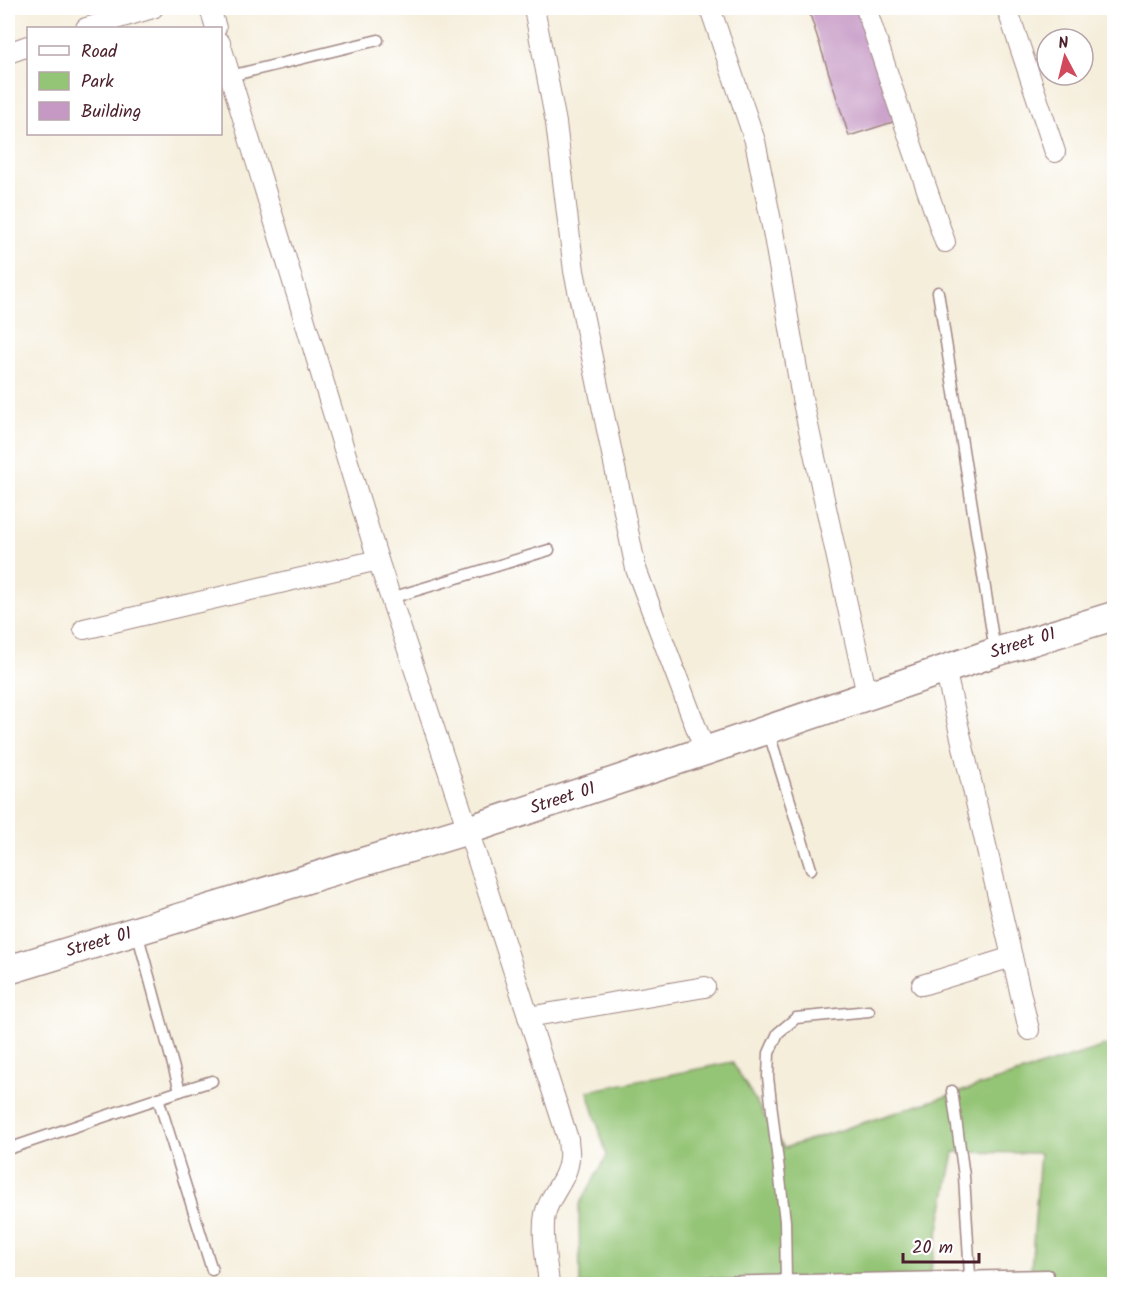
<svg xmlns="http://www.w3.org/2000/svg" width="1122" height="1292" font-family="Kalam,sans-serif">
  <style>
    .green { fill: #94c576; stroke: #6f7250; stroke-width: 1.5 }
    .building { fill: #c699c5 }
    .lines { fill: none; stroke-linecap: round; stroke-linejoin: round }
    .lane-casing { stroke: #a08683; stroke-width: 13 }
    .street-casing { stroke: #a08683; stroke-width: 22 }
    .secondary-casing { stroke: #a08683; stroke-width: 31 }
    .lane { stroke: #fff; stroke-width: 10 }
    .street { stroke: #fff; stroke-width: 20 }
    .secondary { stroke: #fff; stroke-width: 28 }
    .labels { text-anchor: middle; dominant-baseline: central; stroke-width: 4.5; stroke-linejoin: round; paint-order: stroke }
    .street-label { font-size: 18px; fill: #4a1f2b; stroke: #fff }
  </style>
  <rect width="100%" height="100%" fill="#fff"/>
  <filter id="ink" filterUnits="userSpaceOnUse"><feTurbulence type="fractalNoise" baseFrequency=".0167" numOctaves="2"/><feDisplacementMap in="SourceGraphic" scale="12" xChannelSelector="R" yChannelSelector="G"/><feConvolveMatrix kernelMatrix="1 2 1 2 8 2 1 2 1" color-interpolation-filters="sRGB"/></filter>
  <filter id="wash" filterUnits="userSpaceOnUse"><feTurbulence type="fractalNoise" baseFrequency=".008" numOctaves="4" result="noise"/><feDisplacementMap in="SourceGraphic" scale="24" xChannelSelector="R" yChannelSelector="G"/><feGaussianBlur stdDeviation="1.35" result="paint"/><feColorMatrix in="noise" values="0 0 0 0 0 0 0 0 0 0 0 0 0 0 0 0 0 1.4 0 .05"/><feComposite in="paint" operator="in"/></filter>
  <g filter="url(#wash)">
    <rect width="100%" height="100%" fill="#f5eedb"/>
    <path class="green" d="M1114,1043V1284H1030L1040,1153L954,1152L928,1284H580L579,1205L607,1156L588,1091L732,1062L784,1148Z"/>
    <g id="blocks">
      <path class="building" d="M808,8H859L896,121L849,136Z"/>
    </g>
  </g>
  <g filter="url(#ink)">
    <use href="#blocks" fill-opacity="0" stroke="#a08683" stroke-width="1.5"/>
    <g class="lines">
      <g class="lane-casing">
        <g id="lane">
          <path d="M230,76L378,40"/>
          <path d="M938,292L995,651"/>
          <path d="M391,598L549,550"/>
          <path d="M768,730L811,869"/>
          <path d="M137,932L180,1091"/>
          <path d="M952,1091L964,1176L970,1276"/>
          <path d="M158,1098L212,1270"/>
          <path d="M8,1149L180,1091L212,1081"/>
          <path d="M786,1281L785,1221L768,1077L769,1053L778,1033L796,1018L869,1011"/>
          <path d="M611,1284L1048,1275"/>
        </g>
      </g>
      <g class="street-casing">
        <g id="street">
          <path d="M210,8L216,28"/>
          <path d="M534,8L556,123L574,271L636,569L705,751"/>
          <path d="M710,8L755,141L773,231L802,398L867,695"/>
          <path d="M866,8L897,102L945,242"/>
          <path d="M1007,8L1055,152"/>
          <path d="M86,28L153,8"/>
          <path d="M220,43L378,560L468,830L568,1139C568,1145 570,1152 569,1158C568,1179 550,1194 545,1214C541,1234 547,1264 549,1284"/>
          <path d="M8,53L28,46"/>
          <path d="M84,629L378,560"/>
          <path d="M945,669L1029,1030"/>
          <path d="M922,985L1012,957"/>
          <path d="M528,1017L705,987"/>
        </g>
      </g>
      <g class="secondary-casing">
        <path id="secondary" d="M8,970L468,830L705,751L996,652L1114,616"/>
      </g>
      <use href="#lane" class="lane"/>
      <use href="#street" class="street"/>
      <use href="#secondary" class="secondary"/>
    </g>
  </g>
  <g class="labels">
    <g class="street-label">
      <text transform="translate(1023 644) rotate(-17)">Street 01</text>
      <text transform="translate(563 799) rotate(-18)">Street 01</text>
      <text transform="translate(99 943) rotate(-16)">Street 01</text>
    </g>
  </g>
  <rect width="1122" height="1292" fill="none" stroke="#fff" stroke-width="30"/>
  <rect x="27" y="27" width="195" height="108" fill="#ffffff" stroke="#b7a5aa" stroke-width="1.5"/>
  <rect x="39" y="46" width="30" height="9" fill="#ffffff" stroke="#b7a5aa" stroke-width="1.5"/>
  <text x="81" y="57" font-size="18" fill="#4a1f2b">Road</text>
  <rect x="39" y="72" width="30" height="18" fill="#94c576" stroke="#b7a5aa" stroke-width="1.5"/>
  <text x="81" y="87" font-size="18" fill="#4a1f2b">Park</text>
  <rect x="39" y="102" width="30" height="18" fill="#c699c5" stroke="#b7a5aa" stroke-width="1.5"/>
  <text x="81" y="117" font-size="18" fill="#4a1f2b">Building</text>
  <g transform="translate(1065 57) rotate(353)"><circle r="28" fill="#ffffff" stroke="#b7a5aa" stroke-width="1.5"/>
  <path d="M0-4.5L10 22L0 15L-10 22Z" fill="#d1495b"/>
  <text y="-9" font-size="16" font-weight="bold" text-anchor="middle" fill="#4a1f2b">N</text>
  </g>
  <path d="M903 1253v9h76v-9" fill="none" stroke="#4a1f2b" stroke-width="3"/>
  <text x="912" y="1253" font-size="18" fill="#4a1f2b" stroke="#ffffff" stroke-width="4.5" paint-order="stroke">20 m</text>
</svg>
